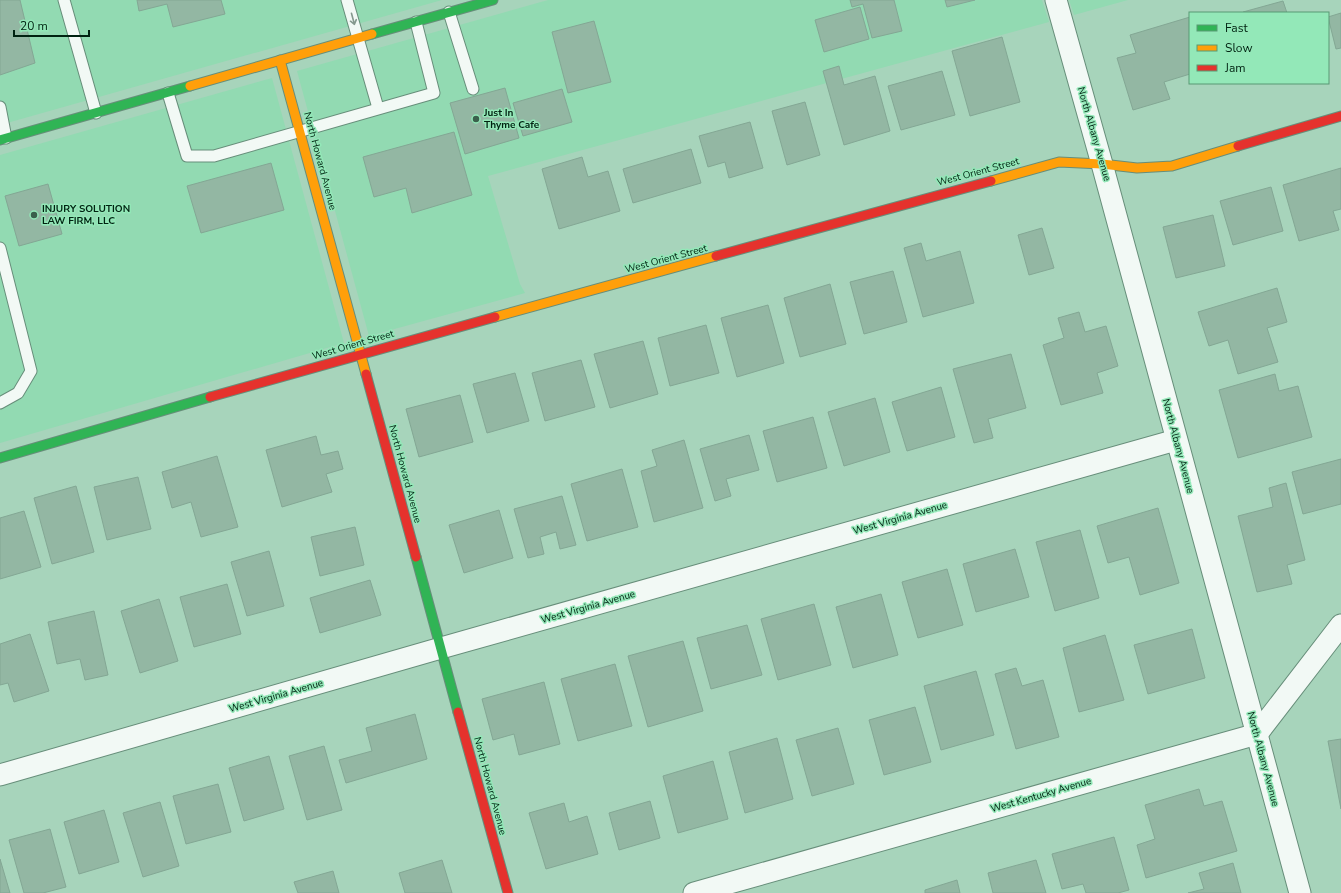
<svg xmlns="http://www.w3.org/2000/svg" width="1341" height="893" font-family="'Nunito Sans',sans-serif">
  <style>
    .built { fill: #92dab2 }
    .building { fill: #93b7a3; stroke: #83a794 }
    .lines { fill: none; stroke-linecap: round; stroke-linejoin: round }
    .lane-casing { stroke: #678e7a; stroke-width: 13 }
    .street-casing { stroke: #678e7a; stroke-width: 23 }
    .fast-casing { stroke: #678e7a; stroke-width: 11 }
    .slow-casing { stroke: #678e7a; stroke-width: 11 }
    .jam-casing { stroke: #678e7a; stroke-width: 11 }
    .lane { stroke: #f2f9f5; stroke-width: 11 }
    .street { stroke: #f2f9f5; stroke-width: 21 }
    .fast { stroke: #30b455; stroke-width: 9 }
    .slow { stroke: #ff9f0a; stroke-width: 9 }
    .jam { stroke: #e5322d; stroke-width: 9 }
    .oneway { stroke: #85988e }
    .poi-dot { fill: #3a604c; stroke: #93e8b8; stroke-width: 1.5 }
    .labels { text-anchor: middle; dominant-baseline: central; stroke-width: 3; stroke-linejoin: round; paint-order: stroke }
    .poi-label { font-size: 10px; font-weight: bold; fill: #021; stroke: #93e8b8; text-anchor: start }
    .street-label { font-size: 10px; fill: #021; stroke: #93e8b8 }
  </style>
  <rect width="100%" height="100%" fill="#a7d4bb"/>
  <g class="built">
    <path d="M0,0H442L0,125Z"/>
    <path d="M548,0H1042L1049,22L488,176L520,284L525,293L369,336L297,71Z"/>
    <path d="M1069,0H1128L1074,15Z"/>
    <path d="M272,78L344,343L0,443V155Z"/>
  </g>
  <g class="building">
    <path d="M0,0H20L35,63L0,75Z"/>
    <path d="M137,0H221L225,14L173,27L167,4L139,11Z"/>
    <path d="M850,0H894L902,31L872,38L863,4L852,7Z"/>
    <path d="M945,0H975L947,7Z"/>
    <path d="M1283,1L1287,13H1244L1243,12Z"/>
    <path d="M860,7L869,39L824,52L815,20Z"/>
    <path d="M1341,13V48L1336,49L1328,17Z"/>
    <path d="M1190,17V74L1164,82L1170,99L1133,110L1117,58L1136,53L1130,35Z"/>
    <path d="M594,21L611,82L568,93L552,32Z"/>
    <path d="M1002,37L1020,102L970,116L952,51Z"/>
    <path d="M839,66L844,85L875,76L890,131L844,145L823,71Z"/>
    <path d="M942,71L955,115L901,130L888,86Z"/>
    <path d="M505,88L519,138L465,154L450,103Z"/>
    <path d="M562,89L572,122L523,136L513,103Z"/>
    <path d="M805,102L820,155L787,165L772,111Z"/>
    <path d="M750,122L763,168L729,178L725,162L708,167L699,136Z"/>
    <path d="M454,132L472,195L412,213L406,188L374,197L363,157Z"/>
    <path d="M691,149L701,183L633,203L623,169Z"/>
    <path d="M582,157L588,177L608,171L620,211L559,229L542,169Z"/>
    <path d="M271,163L284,210L201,233L187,186Z"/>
    <path d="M1341,168V209L1333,211L1339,230L1299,241L1283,185Z"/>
    <path d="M48,184L62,234L19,246L5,196Z"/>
    <path d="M1271,187L1283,231L1233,245L1220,201Z"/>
    <path d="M1213,215L1225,266L1176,278L1163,227Z"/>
    <path d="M1042,228L1054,268L1029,275L1018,235Z"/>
    <path d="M921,243L926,261L960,251L974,303L923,317L904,248Z"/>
    <path d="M893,271L907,322L864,334L850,282Z"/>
    <path d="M830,284L846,344L800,357L784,298Z"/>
    <path d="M1277,288L1287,322L1267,328L1278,362L1238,374L1228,340L1209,346L1198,312Z"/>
    <path d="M768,305L784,363L737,377L721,318Z"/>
    <path d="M1079,312L1085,332L1106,326L1118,366L1097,373L1103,393L1061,405L1043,345L1064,338L1058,318Z"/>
    <path d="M706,325L719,373L670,386L658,338Z"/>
    <path d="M643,341L658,394L610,408L594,354Z"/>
    <path d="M1011,354L1026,408L988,419L993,438L974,443L953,369Z"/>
    <path d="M581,360L595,407L545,421L532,373Z"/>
    <path d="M515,373L529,421L487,433L473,384Z"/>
    <path d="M1275,374L1279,391L1298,386L1312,437L1238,458L1219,390Z"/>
    <path d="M941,387L955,437L907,451L892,402Z"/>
    <path d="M460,395L473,442L419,457L406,409Z"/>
    <path d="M875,398L890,452L844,466L828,412Z"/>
    <path d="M813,417L827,468L777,482L763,431Z"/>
    <path d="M749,435L759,470L726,479L731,496L715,501L700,449Z"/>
    <path d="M316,436L321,455L338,451L343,469L326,474L332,492L282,507L266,450Z"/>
    <path d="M684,440L703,508L654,522L641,471L657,466L652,450Z"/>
    <path d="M217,456L238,527L201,537L191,502L172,508L162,472Z"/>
    <path d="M1341,459V504L1303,514L1292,472Z"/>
    <path d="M622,469L638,527L587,541L571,484Z"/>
    <path d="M138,477L151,529L107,540L94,487Z"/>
    <path d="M1286,483L1305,560L1287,565L1292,584L1257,592L1238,516L1273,507L1269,488Z"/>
    <path d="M76,486L94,552L52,564L34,498Z"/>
    <path d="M562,496L576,545L560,549L556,532L540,537L544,554L528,558L514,509Z"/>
    <path d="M1158,508L1179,583L1140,595L1129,557L1108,563L1097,526Z"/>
    <path d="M499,510L513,558L464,573L449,525Z"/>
    <path d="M24,511L41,567L0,579V518Z"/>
    <path d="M355,527L364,565L320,576L311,537Z"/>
    <path d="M1080,530L1099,598L1055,611L1036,542Z"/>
    <path d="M1015,549L1029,597L976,612L963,564Z"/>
    <path d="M269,551L284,606L247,616L231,562Z"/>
    <path d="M947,569L963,625L918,638L902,582Z"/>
    <path d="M370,580L381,615L320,633L310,598Z"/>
    <path d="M227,584L241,634L194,647L180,597Z"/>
    <path d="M881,594L898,655L853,668L836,607Z"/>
    <path d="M159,599L178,661L140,673L121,611Z"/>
    <path d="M814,604L831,665L778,680L761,619Z"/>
    <path d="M94,611L108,675L85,680L80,659L57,664L48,622Z"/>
    <path d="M747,625L762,675L711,689L697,638Z"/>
    <path d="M1192,629L1205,678L1148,694L1134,645Z"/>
    <path d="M30,634L49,691L14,702L8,683L0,685V644Z"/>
    <path d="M1105,635L1124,700L1079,712L1063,648Z"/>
    <path d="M683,641L703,711L648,727L628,656Z"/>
    <path d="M615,664L632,726L578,741L561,679Z"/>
    <path d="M1016,668L1022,686L1043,680L1059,737L1016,749L995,674Z"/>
    <path d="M976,671L994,735L941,750L924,686Z"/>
    <path d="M544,682L560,744L519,755L514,734L493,740L482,699Z"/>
    <path d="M915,707L931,762L884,775L869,720Z"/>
    <path d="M415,714L427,759L346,783L339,760L372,751L366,728Z"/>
    <path d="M838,728L854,784L812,796L796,740Z"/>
    <path d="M777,738L793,799L745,813L729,752Z"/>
    <path d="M1341,739V809L1328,741Z"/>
    <path d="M324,746L342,810L307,820L289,756Z"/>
    <path d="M269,756L284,809L244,821L229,768Z"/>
    <path d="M713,761L728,819L678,833L663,776Z"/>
    <path d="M218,784L231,832L186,844L173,796Z"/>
    <path d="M1199,789L1204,806L1222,801L1237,851L1146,878L1137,845L1155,839L1145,805Z"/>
    <path d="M650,801L660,838L619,850L609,813Z"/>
    <path d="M160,802L179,866L143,877L123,813Z"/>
    <path d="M564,803L569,822L587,816L598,854L546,869L529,813Z"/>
    <path d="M104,810L119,862L79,874L64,822Z"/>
    <path d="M50,829L66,887L43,893H24L9,840Z"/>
    <path d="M1114,837L1129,890L1118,893H1086L1083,884L1062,889L1052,854Z"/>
    <path d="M0,859L10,893H0Z"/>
    <path d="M442,860L452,893H405L399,873Z"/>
    <path d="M1036,860L1046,893H993L988,873Z"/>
    <path d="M1233,863L1241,893H1188L1204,889L1199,873Z"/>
    <path d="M333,871L339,893H298L294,882Z"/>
    <path d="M957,880L960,893H925V890Z"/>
  </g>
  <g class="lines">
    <g class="lane-casing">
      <g id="lane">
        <path d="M64,0L96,113"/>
        <path d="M347,0L378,108"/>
        <path d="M449,12L473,89"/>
        <path d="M168,93L187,156H214L434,93L416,22"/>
        <path d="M0,107L6,138"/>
        <path d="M0,248L31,371L18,393L0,403"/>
      </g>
    </g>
    <g class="street-casing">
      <g id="street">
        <path d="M1056,0L1102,164L1300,893"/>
        <path d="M0,775L441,648L1176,440"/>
        <path d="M694,893L1257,734L1341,625"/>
      </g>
    </g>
    <g class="fast-casing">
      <g id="fast">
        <path d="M372,34L493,0"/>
        <path d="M0,140L190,86"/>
        <path d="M0,458L210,397"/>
        <path d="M416,557L458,712"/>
      </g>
    </g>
    <g class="slow-casing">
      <g id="slow">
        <path d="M280,60L366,374"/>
        <path d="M190,86L372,34"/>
        <path d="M991,181L1059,162L1102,164L1137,168L1172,166L1238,146"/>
        <path d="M495,317L716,256"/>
      </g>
    </g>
    <g class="jam-casing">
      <g id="jam">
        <path d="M1238,146L1341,116"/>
        <path d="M716,256L991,181"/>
        <path d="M366,374L416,557"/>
        <path d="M210,397L495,317"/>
        <path d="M458,712L508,893"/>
      </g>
    </g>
    <use href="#lane" class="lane"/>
    <use href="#street" class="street"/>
    <use href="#fast" class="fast"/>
    <use href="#slow" class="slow"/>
    <use href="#jam" class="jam"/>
  </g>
  <defs><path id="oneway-shaft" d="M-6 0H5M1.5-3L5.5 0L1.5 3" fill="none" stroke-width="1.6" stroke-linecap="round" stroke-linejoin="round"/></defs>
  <use class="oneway" href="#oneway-shaft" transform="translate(353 19) rotate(75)"/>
  <g class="poi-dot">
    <circle cx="476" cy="119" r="4"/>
    <circle cx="34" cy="215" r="4"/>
  </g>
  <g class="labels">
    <g class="poi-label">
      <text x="484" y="113">Just In<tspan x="484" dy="12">Thyme Cafe</tspan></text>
      <text x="42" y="209">INJURY SOLUTION<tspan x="42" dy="12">LAW FIRM, LLC</tspan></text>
    </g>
    <g class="street-label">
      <text transform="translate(1094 134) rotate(74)">North Albany Avenue</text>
      <text transform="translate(320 161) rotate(75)">North Howard Avenue</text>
      <text transform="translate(978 172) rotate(-15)">West Orient Street</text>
      <text transform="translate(666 259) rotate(-15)">West Orient Street</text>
      <text transform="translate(353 345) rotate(-16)">West Orient Street</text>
      <text transform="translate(1178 446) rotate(75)">North Albany Avenue</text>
      <text transform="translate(405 474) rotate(75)">North Howard Avenue</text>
      <text transform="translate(900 518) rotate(-16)">West Virginia Avenue</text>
      <text transform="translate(588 607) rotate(-16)">West Virginia Avenue</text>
      <text transform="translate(276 696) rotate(-16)">West Virginia Avenue</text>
      <text transform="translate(1263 759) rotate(75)">North Albany Avenue</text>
      <text transform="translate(490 786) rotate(75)">North Howard Avenue</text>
      <text transform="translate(1041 795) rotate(-16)">West Kentucky Avenue</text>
    </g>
  </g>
  <rect x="1189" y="12" width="140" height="72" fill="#93e8b8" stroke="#589975"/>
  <rect x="1197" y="25" width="20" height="6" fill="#30b455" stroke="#589975"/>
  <text x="1225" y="32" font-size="12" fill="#002211">Fast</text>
  <rect x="1197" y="45" width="20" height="6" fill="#ff9f0a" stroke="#589975"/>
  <text x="1225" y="52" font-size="12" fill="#002211">Slow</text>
  <rect x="1197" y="65" width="20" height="6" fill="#e5322d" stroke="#589975"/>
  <text x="1225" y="72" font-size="12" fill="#002211">Jam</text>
  <path d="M14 30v6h75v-6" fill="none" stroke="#002211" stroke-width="2"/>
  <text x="20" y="30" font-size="12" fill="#002211" stroke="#93e8b8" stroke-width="3" paint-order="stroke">20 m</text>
</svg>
